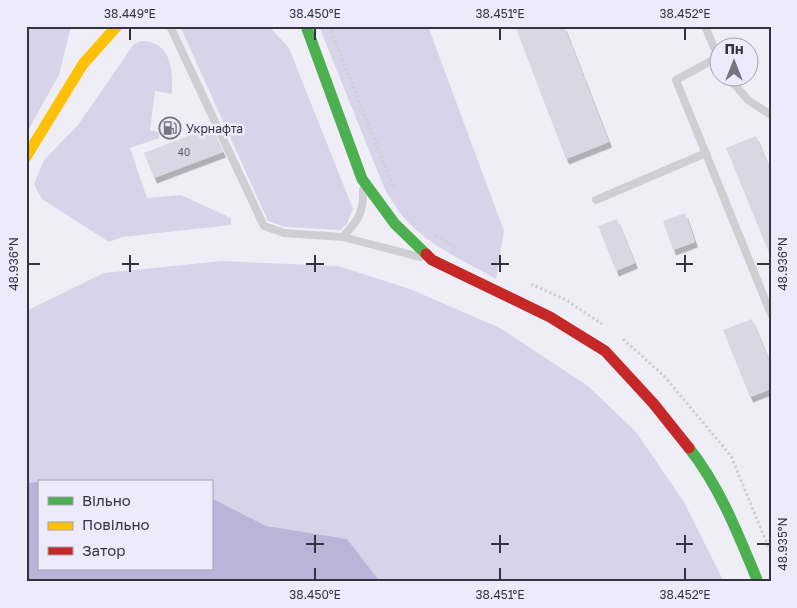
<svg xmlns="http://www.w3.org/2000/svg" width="797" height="608" font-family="'Golos Text',sans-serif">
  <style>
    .green { fill: #d7d4e9; fill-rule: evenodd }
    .water { fill: #bab5d8 }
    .building { fill: #d9d7e4; filter: url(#shadow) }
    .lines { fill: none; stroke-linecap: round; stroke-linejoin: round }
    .path { stroke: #cfcfd3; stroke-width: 3; stroke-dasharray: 2.5 2.5; stroke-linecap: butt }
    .lane { stroke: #cfced2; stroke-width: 8 }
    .fast { stroke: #4caf50; stroke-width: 11 }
    .slow { stroke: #ffc107; stroke-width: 11 }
    .jam { stroke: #c62828; stroke-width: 11 }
    .ticks { fill: none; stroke: #34333e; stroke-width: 2 }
    .labels { text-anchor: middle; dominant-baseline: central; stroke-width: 5; stroke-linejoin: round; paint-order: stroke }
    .number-label { font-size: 10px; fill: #5d5c68 }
    .poi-label { font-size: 12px; fill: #34333e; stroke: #eceafb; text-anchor: start }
    .neatline { fill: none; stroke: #34333e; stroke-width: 2 }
    .ticks-label { font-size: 12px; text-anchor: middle; fill: #34333e }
  </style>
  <defs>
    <filter id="shadow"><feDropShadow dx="3" dy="5.5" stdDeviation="0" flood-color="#0004"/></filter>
  </defs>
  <rect width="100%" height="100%" fill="#efeef7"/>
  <g class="green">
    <path d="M26,26H71L59,75L26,134Z"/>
    <path d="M180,26H269L289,48L353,209L347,224L340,230L285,227L268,221Z"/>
    <path d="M319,26H428L504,231L496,279C468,263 436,249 413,227C401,217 393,202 385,190Z"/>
    <path d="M141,41C172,41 173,71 172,94L155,91L150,130L159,132V138L130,148L147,198L181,195L231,218V225L122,237L109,242L42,199L34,184L44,160L78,125L134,44Z"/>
    <path d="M222,261L338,266L410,289L500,328L588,386L636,432L684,502L724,582H26V311L104,273ZM39,482H211V569H39Z"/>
  </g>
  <path class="water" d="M39,482V569H211V498L266,526L347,539L380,582H26V483Z"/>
  <g class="building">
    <path d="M515,26H564L609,142L566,159Z"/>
    <path d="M211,127L223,152L154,178L144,153Z"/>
    <path d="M756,136L771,172L770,255L726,148Z"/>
    <path d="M685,213L695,242L673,250L663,221Z"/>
    <path d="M617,219L635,263L616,271L598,226Z"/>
    <path d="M752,319L771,365V389L750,397L723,330Z"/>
  </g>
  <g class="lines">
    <g class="path">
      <path d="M329,26L394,188"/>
      <path d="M436,235L458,249"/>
      <path d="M531,284L566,300L602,324"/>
      <path d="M623,339L665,377L731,456L771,553"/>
    </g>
    <g class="lane">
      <path d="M170,26L264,226L284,233L343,237L420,257"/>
      <path d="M705,26L718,57L676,80L771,314"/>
      <path d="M729,78L748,100L771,115"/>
      <path d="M596,200L706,153"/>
      <path d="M343,237C358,220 364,213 363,190"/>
    </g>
    <g class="fast">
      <path d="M306,26L362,179L395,224L426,254"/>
      <path d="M689,448C720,487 739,536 758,582"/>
    </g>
    <path class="slow" d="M26,157L83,64L117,26"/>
    <path class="jam" d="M426,254L432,260L550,317L605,351L653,403L689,448"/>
  </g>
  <path class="ticks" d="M130,28V40M315,28V40M500,28V40M685,28V40M130,255V272M315,255V272M500,255V272M685,255V272M28,264H40M122,264H139M306,264H324M491,264H509M676,264H693M757,264H770M315,535V553M500,535V553M685,535V553M306,544H324M491,544H509M676,544H693M757,544H770M315,568V580M500,568V580M685,568V580"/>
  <defs>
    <g id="fuel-ring" transform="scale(1.125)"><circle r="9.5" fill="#eceafb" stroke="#75747f" stroke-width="1.5"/><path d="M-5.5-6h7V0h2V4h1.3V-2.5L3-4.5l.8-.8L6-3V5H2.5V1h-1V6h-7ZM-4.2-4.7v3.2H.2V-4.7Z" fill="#75747f"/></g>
  </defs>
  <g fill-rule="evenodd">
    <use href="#fuel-ring" x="170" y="128"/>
  </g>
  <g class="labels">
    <g class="number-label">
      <text x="184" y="152">40</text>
    </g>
    <g class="poi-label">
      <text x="186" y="128">Укрнафта</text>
    </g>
  </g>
  <rect width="797" height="608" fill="none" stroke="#eceafb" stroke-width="55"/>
  <rect x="38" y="480" width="175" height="90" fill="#eceafb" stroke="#a2a1af"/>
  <rect x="48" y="497" width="25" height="8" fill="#4caf50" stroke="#a2a1af"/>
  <text x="82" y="506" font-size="15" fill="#34333e">Вільно</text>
  <rect x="48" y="522" width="25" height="8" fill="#ffc107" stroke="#a2a1af"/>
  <text x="82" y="530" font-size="15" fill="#34333e">Повільно</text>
  <rect x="48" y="547" width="25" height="8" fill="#c62828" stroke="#a2a1af"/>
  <text x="82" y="556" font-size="15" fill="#34333e">Затор</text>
  <g transform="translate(734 62)"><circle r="24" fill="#eceafb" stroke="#a2a1af"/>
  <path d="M0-4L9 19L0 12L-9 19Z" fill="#75747f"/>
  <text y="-8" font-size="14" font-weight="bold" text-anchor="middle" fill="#34333e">Пн</text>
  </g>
  <rect x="28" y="28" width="742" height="552" class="neatline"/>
  <g class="ticks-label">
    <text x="130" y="18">38.449°E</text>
    <text x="315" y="18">38.450°E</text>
    <text x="500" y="18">38.451°E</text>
    <text x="685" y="18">38.452°E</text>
    <text transform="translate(14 264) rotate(-90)" y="4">48.936°N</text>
    <text transform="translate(783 264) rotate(-90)" y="4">48.936°N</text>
    <text transform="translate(783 544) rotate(-90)" y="4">48.935°N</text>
    <text x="315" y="599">38.450°E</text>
    <text x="500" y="599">38.451°E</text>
    <text x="685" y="599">38.452°E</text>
  </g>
</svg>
